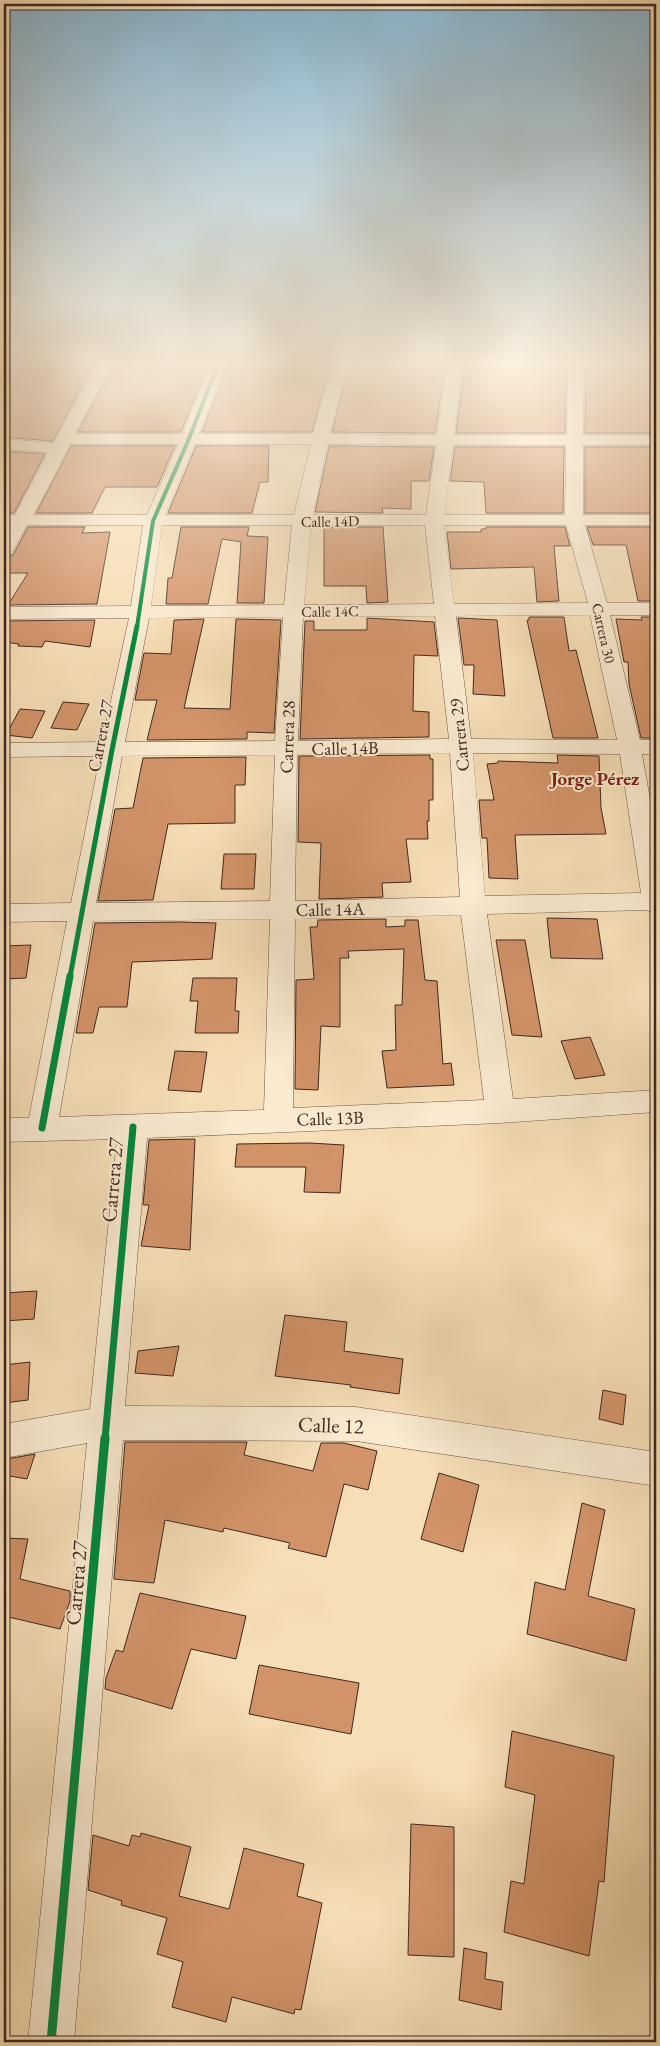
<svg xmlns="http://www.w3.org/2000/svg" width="660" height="2046" font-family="'EB Garamond',serif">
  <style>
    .building { fill: #d39369; stroke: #3e2922 }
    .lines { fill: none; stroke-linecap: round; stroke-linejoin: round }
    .street-casing { stroke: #6c5647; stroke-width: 1 }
    .street { fill: #f9ead0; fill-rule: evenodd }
    .cycleway-far3-casing { stroke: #f9ead0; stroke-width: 5.5 }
    .cycleway-far2-casing { stroke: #f9ead0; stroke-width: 8 }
    .cycleway-far1-casing { stroke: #f9ead0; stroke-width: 10 }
    .cycleway-casing { stroke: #f9ead0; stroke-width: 12 }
    .cycleway-far3 { stroke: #00873e; stroke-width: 4 }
    .cycleway-far2 { stroke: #00873e; stroke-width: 5 }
    .cycleway-far1 { stroke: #00873e; stroke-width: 7 }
    .cycleway { stroke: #00873e; stroke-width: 9 }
    .labels { text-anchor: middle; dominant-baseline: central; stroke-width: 4; stroke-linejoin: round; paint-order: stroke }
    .far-street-label { font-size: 15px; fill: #3e2922; stroke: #f9ead0 }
    .street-label { font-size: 18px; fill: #3e2922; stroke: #f9ead0 }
    .neighbourhood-label { font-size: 19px; font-weight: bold; fill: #7a1f14; stroke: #f9ead0 }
    .near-street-label { font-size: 21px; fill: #3e2922; stroke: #f9ead0 }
  </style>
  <rect width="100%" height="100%" fill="#f6deb6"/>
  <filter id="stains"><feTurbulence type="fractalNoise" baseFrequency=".004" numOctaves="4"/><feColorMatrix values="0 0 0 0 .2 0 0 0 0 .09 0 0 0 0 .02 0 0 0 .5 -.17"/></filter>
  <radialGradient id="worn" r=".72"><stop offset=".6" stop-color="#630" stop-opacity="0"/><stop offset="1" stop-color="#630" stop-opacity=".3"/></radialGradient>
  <g class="building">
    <path d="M28,360H46L39,367L93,365L53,441L4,437V386L12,383Z"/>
    <path d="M116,360H210L181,432H78Z"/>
    <path d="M230,360H331L312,432H202Z"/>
    <path d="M351,360H446L435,433L332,432Z"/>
    <path d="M466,360L566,365L565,433H456Z"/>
    <path d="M586,366L656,367V433H585Z"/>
    <path d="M71,446H175L157,487H105L92,513H36Z"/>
    <path d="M196,446H269L268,482H260L252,513H168Z"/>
    <path d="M329,446L434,447L429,481H411V509L382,508L383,513L315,512Z"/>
    <path d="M455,447H564L563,513H486L484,482L450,481Z"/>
    <rect x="585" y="447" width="71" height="66"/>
    <path d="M4,451L45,454L14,513H4Z"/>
    <path d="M28,527H85L82,533L110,532L97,604L8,605L28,573H4V558L13,555Z"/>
    <path d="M181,527H249L247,536L268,537L264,603H237L241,542L222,539L208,604H166L168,578H172Z"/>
    <path d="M324,527H383L388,602L367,603L366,586H324Z"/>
    <path d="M486,527H565L570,546H554L559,601L537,602L534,567L451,569L447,532H481V529H486Z"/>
    <path d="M587,527H656V601H638L626,545H593Z"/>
    <path d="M529,617H564L569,651L576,650L598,738H553L527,620H529Z"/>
    <path d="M641,617H656V738H641L629,684L628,662H624L616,619L642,620Z"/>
    <path d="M367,618L434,622L438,656L414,655L413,711L429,712V737L300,739L305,621H314V630H367Z"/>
    <path d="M458,618L497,620L505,696L473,694L474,665H464Z"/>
    <path d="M204,619L184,708L230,709L236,619L281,620L274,733L247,732V739L147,740L157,700H135L144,653L171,654L174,620Z"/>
    <path d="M95,620L90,647L45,641L42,647L18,646L19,644L4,642V621Z"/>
    <path d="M63,702L89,704L77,730L51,728Z"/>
    <path d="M20,709L45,711L32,738L6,735Z"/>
    <path d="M430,755V759H433V800H429V821H427L428,839H406L411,882L382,883L383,897L319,899L321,843L298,842L299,756Z"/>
    <path d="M557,755L599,756L601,808L606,834L515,835L518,879L489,878L487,838H482L479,800H494L487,764L498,763V761L558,763Z"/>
    <path d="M246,757L245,785H235V823L168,824L153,900L98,901L115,809L133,808L143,758Z"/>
    <path d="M224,854H256L254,889H221Z"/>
    <path d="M547,918L597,919L603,959L551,958Z"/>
    <path d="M386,919V927L405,926V920H418L425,980L437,981L443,1064L451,1063L454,1085L387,1088L382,1051L396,1050L395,1005H402L404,949L348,951L349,958H340V1027L321,1026L318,1090L295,1089L296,980L314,979L310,927H317L318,920Z"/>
    <path d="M182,922L216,923L212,959L132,962L127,1007H99L93,1033H76L95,923Z"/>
    <path d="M496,940H525L542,1037L512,1035Z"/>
    <path d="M31,945L26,978L4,979V946Z"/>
    <path d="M193,978H237L235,1011H239L238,1033H195L198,1001H190Z"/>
    <path d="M590,1037L605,1075L575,1079L561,1041Z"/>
    <path d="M175,1051L207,1052L201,1092L168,1090Z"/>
    <path d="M195,1139L190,1250L141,1246L149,1205H143L149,1140Z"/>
    <path d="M309,1143L344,1145L340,1193L304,1192L306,1167H235L237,1144Z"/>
    <path d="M37,1291L34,1319L4,1321V1293Z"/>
    <path d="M285,1315L347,1322L344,1351L403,1359L399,1394L350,1387L351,1385L275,1376Z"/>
    <path d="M179,1346L173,1376L135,1373L138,1351Z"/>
    <path d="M30,1362L28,1400L4,1403V1365Z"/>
    <path d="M603,1390L626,1395L623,1425L599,1419Z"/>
    <path d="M125,1442H247L244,1455L313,1471L321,1443H344L377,1451L368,1490L344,1484L326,1557L288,1548L290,1543L224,1528L223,1532L165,1520L154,1583L114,1579Z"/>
    <path d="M35,1454L27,1479L4,1475L7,1459Z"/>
    <path d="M439,1473L479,1485L463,1552L421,1539Z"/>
    <path d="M582,1503L605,1510L588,1596L635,1609L626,1661L527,1634L535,1582L565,1590Z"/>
    <path d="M4,1538L28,1539L20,1579L70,1591V1601L60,1629L4,1616Z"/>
    <path d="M140,1593L246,1616L236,1659L191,1649L172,1709L105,1689L106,1678L116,1650L123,1652Z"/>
    <path d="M259,1665L359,1683L351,1734L249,1714Z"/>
    <path d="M512,1731L614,1756L604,1882L599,1881L589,1956L504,1932L511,1881L524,1884L535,1795L505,1787Z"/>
    <path d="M411,1824L454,1827V1957L408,1955Z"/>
    <path d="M141,1833L191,1847L179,1896L229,1909L244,1848L304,1864L297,1896L322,1903L301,2010L295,2009L294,2014L232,1997L226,2022L172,2007L183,1962L157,1954L167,1918L121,1905L122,1901L88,1890L93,1835L129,1846L132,1835L140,1837Z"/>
    <path d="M464,1948L487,1953L485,1979L503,1982L501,2010L459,2000Z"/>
  </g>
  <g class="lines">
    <g class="street-casing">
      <g id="street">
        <path d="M10,360H26L10,382L4,384V369Z"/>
        <path d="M98,360H114L75,434H182L212,360H228L199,434H313L333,360H349L330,434L437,435L448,360H464L454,435H567L568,360H584L583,435H656V445H583V515H656V525H585L607,603H656V615H610L640,740H656V754H642L656,833V914L646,910L487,914L513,1099L656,1090V1112L500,1123L147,1138L125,1406L356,1407L656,1452V1486L356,1441L123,1440L74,2042H28L87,1443L4,1458V1424L90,1409L117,1139L4,1142V1118H29L67,921L4,922V904L71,903L100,756L4,757V743L102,742L129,618L4,619V607L131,606L143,525H27L11,554L4,556V534L9,525H4V515H15L48,452L4,449V439L54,443ZM70,444H178L147,515H33ZM195,444H311L294,515H165ZM327,444L436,445L426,515H313ZM453,445H566L565,515H444ZM162,525H292L284,605L151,606ZM311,525H425L434,604L304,605ZM444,525H566L588,603L454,604ZM590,615L617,740L471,739L456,616ZM435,616L449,739L298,741L303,617ZM283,617L275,741L125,742L149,618ZM450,753L460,897L295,901L297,754ZM473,753L620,754L641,893L485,896ZM275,755L270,901L96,903L122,756ZM461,915L484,1100L293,1108L295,919ZM270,919L264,1110L59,1117L93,921Z"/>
      </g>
    </g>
    <use href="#street" class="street"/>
    <g class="cycleway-far3-casing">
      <path id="cycleway-far3" d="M137,627L153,521L188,441L220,360"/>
    </g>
    <g class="cycleway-far2-casing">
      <path id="cycleway-far2" d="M70,977L112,750L137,626"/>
    </g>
    <g class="cycleway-far1-casing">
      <g id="cycleway-far1">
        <path d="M42,1128L70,976"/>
        <path d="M105,1439L133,1127"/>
      </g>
    </g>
    <g class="cycleway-casing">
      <path id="cycleway" d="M51,2042L105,1438"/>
    </g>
    <use href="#cycleway-far3" class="cycleway-far3"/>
    <use href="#cycleway-far2" class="cycleway-far2"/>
    <use href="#cycleway-far1" class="cycleway-far1"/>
    <use href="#cycleway" class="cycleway"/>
  </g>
  <linearGradient id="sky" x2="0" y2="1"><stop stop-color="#8ab7d2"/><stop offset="0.56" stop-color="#fbf0de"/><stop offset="1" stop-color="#fbf0de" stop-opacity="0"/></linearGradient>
  <rect width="660" height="647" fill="url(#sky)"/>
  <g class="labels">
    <g class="far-street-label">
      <text transform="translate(330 521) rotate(-1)">Calle 14D</text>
      <text transform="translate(330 611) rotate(-1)">Calle 14C</text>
      <text transform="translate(604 633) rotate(77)">Carrera 30</text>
    </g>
    <g class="street-label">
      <text transform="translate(459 735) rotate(-96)">Carrera 29</text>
      <text transform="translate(100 736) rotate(-79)">Carrera 27</text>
      <text transform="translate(287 737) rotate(-88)">Carrera 28</text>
      <text transform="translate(345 748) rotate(-1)">Calle 14B</text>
      <text transform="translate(330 909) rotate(-1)">Calle 14A</text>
      <text transform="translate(330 1118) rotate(-2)">Calle 13B</text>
    </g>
    <g class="neighbourhood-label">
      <text x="595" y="778">Jorge Pérez</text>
    </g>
    <g class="near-street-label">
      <text transform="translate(112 1180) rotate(-85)">Carrera 27</text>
      <text transform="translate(331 1425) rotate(2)">Calle 12</text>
      <text transform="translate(76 1583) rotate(-85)">Carrera 27</text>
    </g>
  </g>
  <rect width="660" height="2046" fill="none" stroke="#f6deb6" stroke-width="20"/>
  <rect x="5" y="5" width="650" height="2036" fill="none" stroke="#3e2922" stroke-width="2.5"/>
  <rect x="10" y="10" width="640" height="2026" fill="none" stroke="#3e2922"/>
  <rect width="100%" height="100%" filter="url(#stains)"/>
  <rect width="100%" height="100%" fill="url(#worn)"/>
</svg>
